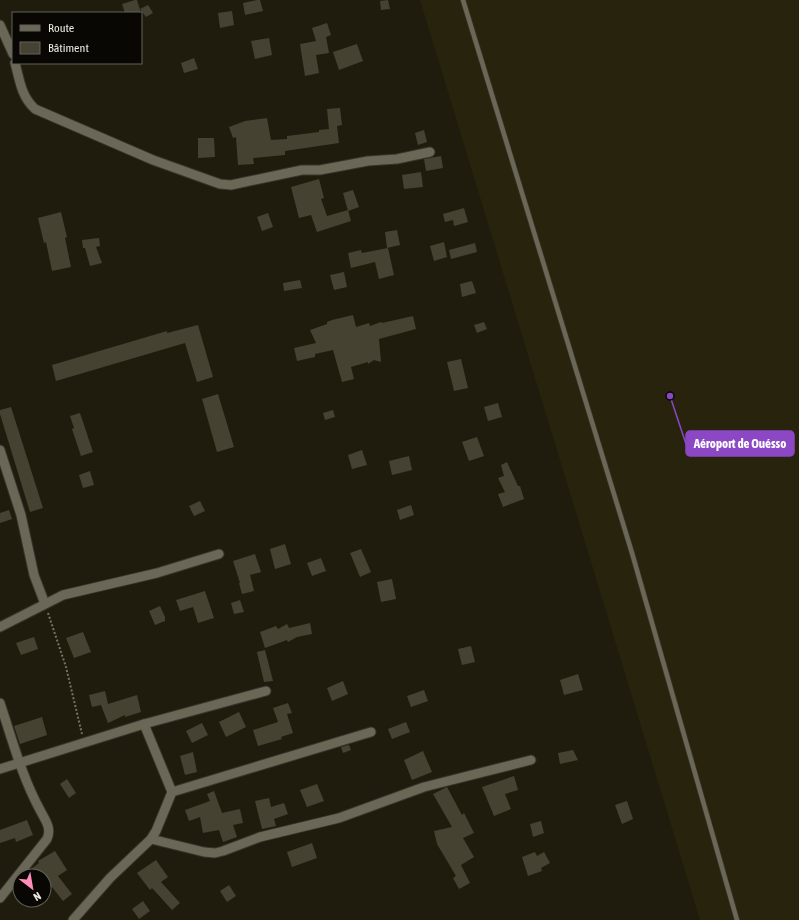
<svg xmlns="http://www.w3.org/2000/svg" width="799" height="920" font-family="'Asap Condensed',sans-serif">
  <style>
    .built { fill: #27230d }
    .building { fill: #454232 }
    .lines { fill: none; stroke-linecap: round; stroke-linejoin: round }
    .service-casing { stroke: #36342d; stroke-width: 6 }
    .minor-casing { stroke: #36342d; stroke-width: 11 }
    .path { stroke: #757366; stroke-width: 2; stroke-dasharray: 2 2; stroke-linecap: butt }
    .service { stroke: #6b6756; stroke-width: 4.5 }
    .minor { stroke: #6b6756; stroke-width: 9 }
    .leader { fill: none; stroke: #8c48c4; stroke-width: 1.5 }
    .callout-dot { fill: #8c48c4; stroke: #080703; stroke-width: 1.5 }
    .callout { fill: #8c48c4; stroke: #8c48c4; stroke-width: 1.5 }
    .callout-label { font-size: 13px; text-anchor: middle; font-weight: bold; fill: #fff }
  </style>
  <rect width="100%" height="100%" fill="#1f1c0d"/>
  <path class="built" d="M420,0H799V920H700Z"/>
  <g class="building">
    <path d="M135,0H137L141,13H125L122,4Z"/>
    <path d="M257,0H260L263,11L245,15L243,3Z"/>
    <path d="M388,0L390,9L381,10L380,1Z"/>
    <path d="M148,5L153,13L146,17L140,9Z"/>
    <path d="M232,11L234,25L220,28L218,13Z"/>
    <path d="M327,23L331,35L326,37L329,53L316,55L319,73L305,76L300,44L316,41L312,28Z"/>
    <path d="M269,38L272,55L255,59L251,41Z"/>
    <path d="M357,44L363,61L339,70L333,52Z"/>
    <path d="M194,58L198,69L184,73L181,63Z"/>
    <path d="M340,108L342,125L337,126L339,143L285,151V155L253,158L254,164L238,165L236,137L233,138L229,127L245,121L267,118L271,140L287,139V136L319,132V130L329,129L327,109Z"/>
    <path d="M424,130L427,142L418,145L415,133Z"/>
    <path d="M198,138H214L215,157L198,158Z"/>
    <path d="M441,156L443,168L426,171L424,159Z"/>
    <path d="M421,172L423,187L404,189L402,175Z"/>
    <path d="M319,179L324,198L321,199L327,216L348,210L351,221L317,232L311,215L299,218L291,187Z"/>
    <path d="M353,190L359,207L348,211L343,193Z"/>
    <path d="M464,208L468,222L454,226L453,220L445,222L443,214Z"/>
    <path d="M61,212L67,237L65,238L71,267L52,271L46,242L44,243L38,218Z"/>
    <path d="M268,213L273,227L262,231L257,217Z"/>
    <path d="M397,230L400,245L387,248L385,232Z"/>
    <path d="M99,238L100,246L96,247L102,263L90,266L85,248H83L82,240Z"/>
    <path d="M444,242L447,257L434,261L430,246Z"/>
    <path d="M475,243L477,252L451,259L449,250Z"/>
    <path d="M388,248L394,275L379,279L375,262L351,268L348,253L361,250L362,253Z"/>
    <path d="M344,272L347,287L334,290L330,275Z"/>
    <path d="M300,280L302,288L284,291L283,283Z"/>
    <path d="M472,281L476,293L462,297L460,284Z"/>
    <path d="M353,315L356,327L369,323L370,326L381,322L382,323L413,316L416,329L379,339L381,362L374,360L368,364V362L351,367L354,379L342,382L333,350L315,354V357L297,361L294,348L316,343L310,330L327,324V322L332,320Z"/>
    <path d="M484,322L487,329L477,333L474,325Z"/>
    <path d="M198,325L213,377L197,382L185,343L56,381L52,365L167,331V333Z"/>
    <path d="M461,359L468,388L454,391L447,362Z"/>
    <path d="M218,394L234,447L217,452L202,399Z"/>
    <path d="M498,403L502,417L488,421L484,407Z"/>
    <path d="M11,407L43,508L30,512L0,414V410Z"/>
    <path d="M333,410L335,417L325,420L323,413Z"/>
    <path d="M80,413L93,452L81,456L72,429L74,428L70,416Z"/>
    <path d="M477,437L484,456L469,461L462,442Z"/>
    <path d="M362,450L367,465L352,469L348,455Z"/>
    <path d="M409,456L412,470L392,475L389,461Z"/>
    <path d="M507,462L518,486H520L524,499L503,507L498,494L505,492L498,478L504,476L501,465Z"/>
    <path d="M90,471L94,485L83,488L79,475Z"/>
    <path d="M200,501L205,511L194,516L189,506Z"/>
    <path d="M411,505L414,515L400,520L397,510Z"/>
    <path d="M9,510L12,519L0,523V513Z"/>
    <path d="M285,544L291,564L275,569L270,549Z"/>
    <path d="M361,549L371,572L360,577L350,553Z"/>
    <path d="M255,554L261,572L250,575L254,591L242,594L239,583H240L233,561Z"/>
    <path d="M321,558L326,571L312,576L307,563Z"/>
    <path d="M392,579L396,599L381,602L377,582Z"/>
    <path d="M205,591L214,618L198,623L193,607L180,611L176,600Z"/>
    <path d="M240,600L244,612L234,614L231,603Z"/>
    <path d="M160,606L165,617V621L155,625L149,611Z"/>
    <path d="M310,623L312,634L297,637L288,642L287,640L265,648L260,632L276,626L278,629L287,624L289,628Z"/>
    <path d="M83,632L91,652L74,658L66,638Z"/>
    <path d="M34,637L38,649L21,655L16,643Z"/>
    <path d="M471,646L475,662L462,665L458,649Z"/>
    <path d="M265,650L273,681L264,682L257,652Z"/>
    <path d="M578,674L583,690L564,695L560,680Z"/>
    <path d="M343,681L348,694L332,701L327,688Z"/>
    <path d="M424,690L428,701L411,707L407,696Z"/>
    <path d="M105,691L108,704L137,695L141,712L125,717V715L108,723L101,705L92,707L89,695Z"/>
    <path d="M288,703L292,713L287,714L293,733L281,737L282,739L258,746L253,730L278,722L273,708Z"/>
    <path d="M239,712L246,727L226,737L219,722Z"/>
    <path d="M42,717L47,735L20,744L14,726Z"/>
    <path d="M406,722L410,732L392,739L388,729Z"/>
    <path d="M202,723L208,735L192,743L186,731Z"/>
    <path d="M349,745L351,750L343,753L341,747Z"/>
    <path d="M573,750L578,760L560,764L558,753Z"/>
    <path d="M423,751L432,772L412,780L404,760Z"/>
    <path d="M193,752L197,772L185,775L180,756Z"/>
    <path d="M514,776L518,790L505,794L511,809L494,816L482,787Z"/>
    <path d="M67,779L76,793L69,798L60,784Z"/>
    <path d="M317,784L324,801L307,807L300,790Z"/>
    <path d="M447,787L462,815L464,813L474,833L463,838L474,857L461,865L470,883L459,889L453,878L456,876L437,844L434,831L452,827L433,794Z"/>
    <path d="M214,791L222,813L240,809L243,823L233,825L237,837L223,842L219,830L203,833L200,817L189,821L185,810L210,801L207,794Z"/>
    <path d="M269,798L271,807L284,803L288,814L274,819L276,826L262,829L255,801Z"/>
    <path d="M627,801L633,819L622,824L615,805Z"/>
    <path d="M27,820L33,835L16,842L15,838L0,843V830Z"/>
    <path d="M541,821L544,833L533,837L530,824Z"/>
    <path d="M312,843L317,858L292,867L287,852Z"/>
    <path d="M55,851L67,870L58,876L72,894L63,901L52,887L44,893V876H25L31,869L39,863L38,861Z"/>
    <path d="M535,852L537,856L544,852L550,863L541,868L542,871L528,876L522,857Z"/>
    <path d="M156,860L168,877L161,882L180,903L172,910L152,888L150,890L137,873Z"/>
    <path d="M229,885L236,896L227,902L220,891Z"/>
    <path d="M143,901L150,911L139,919L132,909Z"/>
  </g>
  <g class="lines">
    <g class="service-casing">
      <path id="service" d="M463,0L632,553L737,920"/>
    </g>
    <g class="minor-casing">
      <g id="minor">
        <path d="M0,25L13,54"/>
        <path d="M15,63C20,81 21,96 35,109L153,160L220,184L231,185L302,170H320L368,161L397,159L430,152"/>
        <path d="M0,450L21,515L34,575L45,604"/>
        <path d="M0,627L63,595L157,573L219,554"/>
        <path d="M0,703C12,739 22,777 40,810C45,820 52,828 47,839L0,898"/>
        <path d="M144,724L172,792"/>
        <path d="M0,769L144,724L266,691"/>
        <path d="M151,839L204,852L215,853L223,851L260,837L339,818L424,787L531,760"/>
        <path d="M73,920L110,878L151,839L156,831L172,792L371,732"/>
      </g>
    </g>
    <path class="path" d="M48,613L66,667L82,734"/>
    <use href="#service" class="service"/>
    <use href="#minor" class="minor"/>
  </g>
  <path class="leader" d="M670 396L686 444"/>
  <circle class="callout-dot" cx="670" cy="396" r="4"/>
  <rect class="callout" x="686" y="431" width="108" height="25" rx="4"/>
  <g class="callout-label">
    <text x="740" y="448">Aéroport de Ouésso</text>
  </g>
  <rect x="12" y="12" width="130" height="52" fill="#080703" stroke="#63625b"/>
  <rect x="20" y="25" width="20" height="6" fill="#6b6756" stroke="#63625b"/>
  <text x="48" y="32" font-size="12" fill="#ebeae0">Route</text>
  <rect x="20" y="42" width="20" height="12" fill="#454232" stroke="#63625b"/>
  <text x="48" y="52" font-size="12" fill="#ebeae0">Bâtiment</text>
  <g transform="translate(32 888) rotate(149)"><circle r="19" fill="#080703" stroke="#63625b"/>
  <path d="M0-3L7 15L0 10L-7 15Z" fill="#ff8eba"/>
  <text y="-6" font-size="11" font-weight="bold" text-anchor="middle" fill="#ebeae0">N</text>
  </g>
</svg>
